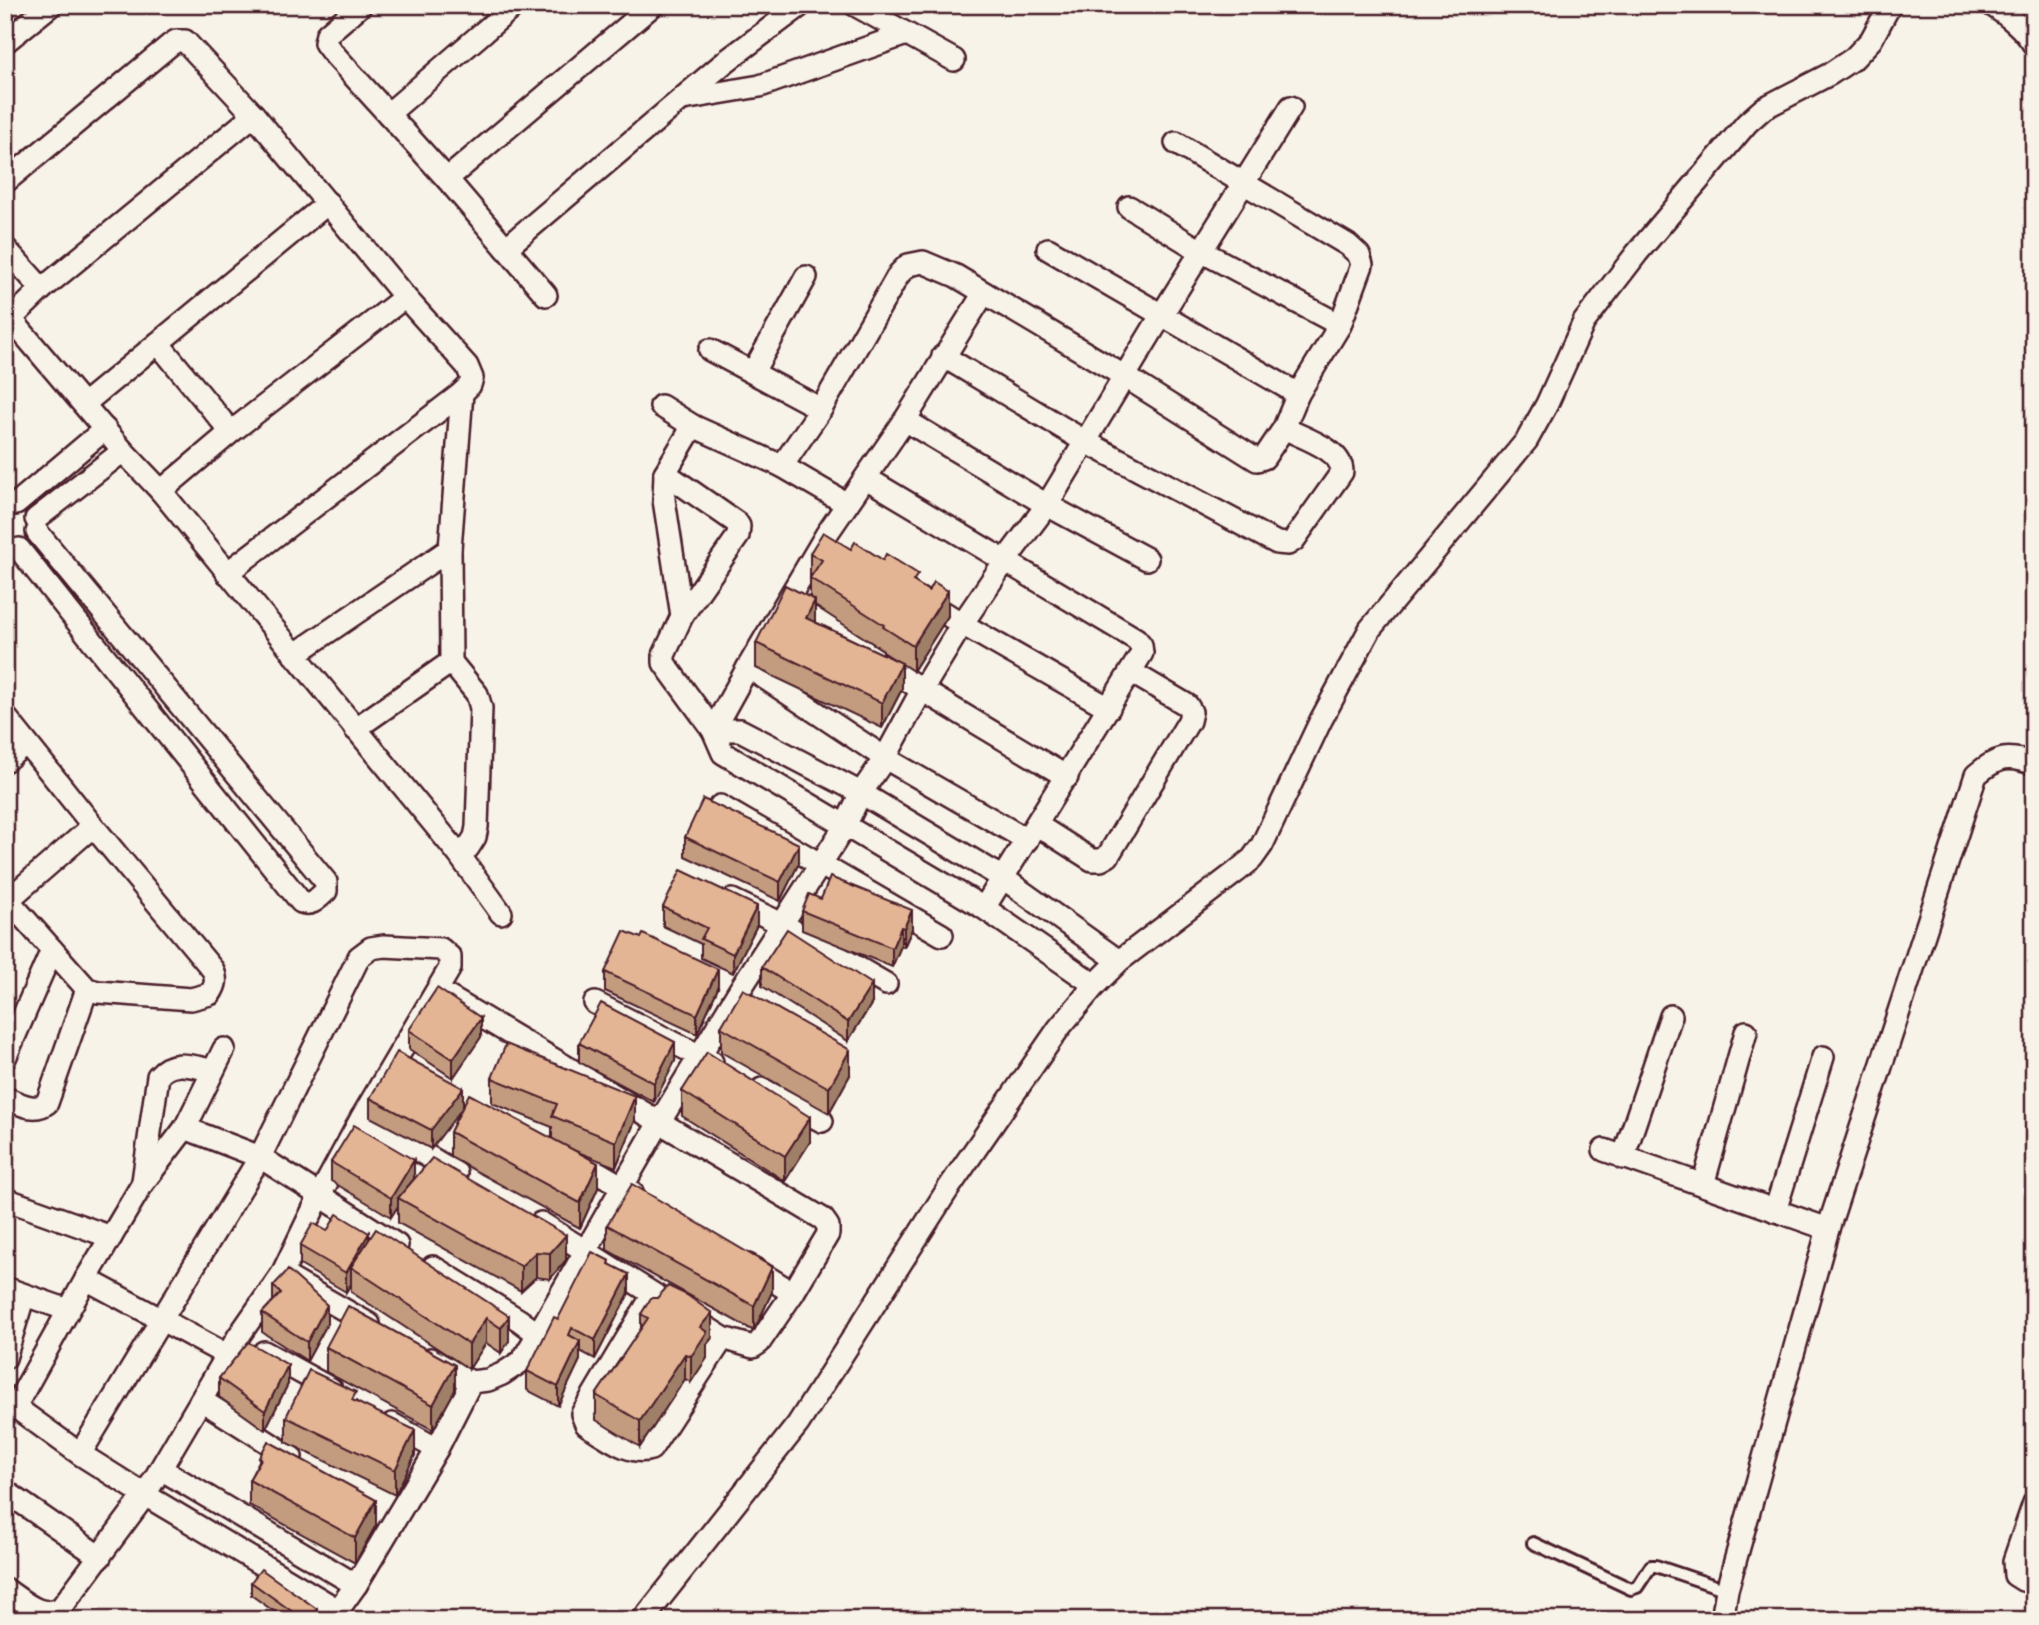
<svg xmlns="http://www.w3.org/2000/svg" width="2039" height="1625" font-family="'Indie Flower',sans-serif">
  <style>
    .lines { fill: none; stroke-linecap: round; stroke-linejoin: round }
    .service-casing { stroke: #4a1f2b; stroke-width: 16 }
    .minor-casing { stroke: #4a1f2b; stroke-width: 26 }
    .service { stroke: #f7f3e8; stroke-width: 10 }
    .minor { stroke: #f7f3e8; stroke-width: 21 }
    .wall { fill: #c39c7f; stroke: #4a1f2b; stroke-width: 2; fill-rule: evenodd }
    .shaded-wall { fill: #9f7f68; stroke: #4a1f2b; stroke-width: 2 }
    .building { fill: #e3b594; stroke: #4a1f2b; stroke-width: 2 }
  </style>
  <rect width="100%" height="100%" fill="#f7f3e8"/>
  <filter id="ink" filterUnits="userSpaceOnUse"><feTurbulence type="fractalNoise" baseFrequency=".0143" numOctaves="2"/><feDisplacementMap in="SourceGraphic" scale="14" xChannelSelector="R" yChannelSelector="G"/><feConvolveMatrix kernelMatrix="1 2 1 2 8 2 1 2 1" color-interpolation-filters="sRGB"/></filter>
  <g filter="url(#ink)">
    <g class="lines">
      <g class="service-casing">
        <path id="service" d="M1533,1543L1631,1589L1637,1587L1651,1566H1656L1727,1590"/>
      </g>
      <g class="minor-casing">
        <g id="minor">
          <path d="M361,5L327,34L325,43L331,51L447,179L546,295"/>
          <path d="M855,5L954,60"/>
          <path d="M1992,5C2008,16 2024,28 2034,45"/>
          <path d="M5,42L51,5"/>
          <path d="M683,99L760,86L906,34"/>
          <path d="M388,114L515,5"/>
          <path d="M254,115L42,289L11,319L123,451L161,491L457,852L501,913"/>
          <path d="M447,179L653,5"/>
          <path d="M5,182L170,45L176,41H185L254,115L405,297L467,366L472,378L470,385L462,393L450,549L451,662L355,729"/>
          <path d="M1129,207L1201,251L1340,325"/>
          <path d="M5,248L42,289"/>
          <path d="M506,248L725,62L801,5"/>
          <path d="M1048,249L1298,394"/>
          <path d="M158,343L231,432"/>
          <path d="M710,350L821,409"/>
          <path d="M943,356L1086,442L1277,543L1288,544L1294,540L1342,472C1342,449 1303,438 1284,428"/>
          <path d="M753,372L806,277"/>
          <path d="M84,404L328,203"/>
          <path d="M661,406L693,426L782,466L847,504"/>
          <path d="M905,420L1047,505L1147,559"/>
          <path d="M693,426L665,473L664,500L682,616L664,655V663L713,730L723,753L984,908L1095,985"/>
          <path d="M782,466L821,409L899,274L908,265L923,262L956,276L1124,376L1257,460L1264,458L1284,428L1298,394L1340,325L1362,265L1359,255L1348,245L1176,143"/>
          <path d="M665,473L737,523L739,526L738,536L682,616"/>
          <path d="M866,478L1136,639L1141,645L1142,653L984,908"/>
          <path d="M161,491L231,432L405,297"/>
          <path d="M16,504L105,429"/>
          <path d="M36,519L123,451"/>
          <path d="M19,549L301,902C312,906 317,899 326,891V882L37,532"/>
          <path d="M227,573L462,393"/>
          <path d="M924,600L962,624L1109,708"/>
          <path d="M793,604L922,690L1067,777"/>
          <path d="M294,655L450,549"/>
          <path d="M451,662L477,694L481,708L477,827L475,837L468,848L457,852"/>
          <path d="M748,667L885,758L1027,840"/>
          <path d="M5,716L93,826L213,970C217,980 216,985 210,994L191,999L98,992L87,989L8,900L93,826"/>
          <path d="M713,730L748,667L826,535L905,420L984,293"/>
          <path d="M713,730H740L861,793L1003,878L1119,961"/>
          <path d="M5,761L26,743"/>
          <path d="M720,806L942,935"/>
          <path d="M1037,825L1092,860H1101L1108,856L1189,721L1191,712L1187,705L1131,672"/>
          <path d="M732,900L782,924L886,984"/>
          <path d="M445,995L823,1219L828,1226V1234L793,1293L759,1343L753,1347L723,1338L541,1223"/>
          <path d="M595,1003L712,1062"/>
          <path d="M5,1058L52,950"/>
          <path d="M762,1089L822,1121"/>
          <path d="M5,1098C19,1103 34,1113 47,1103L87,989"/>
          <path d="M362,1117L456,1173"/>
          <path d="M185,1128L260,1157L397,1245"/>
          <path d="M1604,1150L1828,1229"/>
          <path d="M1623,1158L1671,1016"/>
          <path d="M575,1159L632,1192"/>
          <path d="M143,1181L158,1076C173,1058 193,1067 212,1070"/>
          <path d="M1703,1185L1746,1032"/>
          <path d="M5,1199L111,1237"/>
          <path d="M1775,1211L1823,1057"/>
          <path d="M748,1265L793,1293"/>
          <path d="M433,1267L519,1320L538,1334L659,1123L739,991L845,826L861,793L885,758L922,690L962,624L1005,561L1047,505L1161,316L1291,107"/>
          <path d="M287,1277L369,1324"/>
          <path d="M86,1279L227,1355"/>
          <path d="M5,1288L68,1310"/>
          <path d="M653,1295L582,1414L586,1424L590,1427C608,1437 630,1456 651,1449L723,1338"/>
          <path d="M264,1352L331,1389"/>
          <path d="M5,1358L24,1295"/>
          <path d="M430,1359L471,1382L488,1380L502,1374L522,1361L538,1334"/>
          <path d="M201,1400L291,1457"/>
          <path d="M392,1424L437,1449"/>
          <path d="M80,1454L260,1157L359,957L371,948L384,946L441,949L450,957V968L362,1117L320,1195L282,1274L238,1337L145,1495L80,1454L15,1407L86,1279L143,1183L185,1128L224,1049"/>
          <path d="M161,1469L356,1585"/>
          <path d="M5,1491L100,1557"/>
          <path d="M2034,1503L2014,1561L2015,1575L2023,1580L2034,1583"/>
          <path d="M5,1589C22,1600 41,1620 61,1608L145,1495L338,1610"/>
          <path d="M331,1620L356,1585L437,1449L471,1382"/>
          <path d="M643,1620L798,1424L948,1189L1059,1028L1095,985L1119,961L1236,872L1252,859L1262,845L1321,720L1370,629L1527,440L1547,404L1584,322L1637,253L1747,123L1764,108L1830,74L1854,58L1871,40L1890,5"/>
          <path d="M1722,1620L1727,1590L1828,1229L1976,775C1997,757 2008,754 2034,764"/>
        </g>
      </g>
      <use href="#service" class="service"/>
      <use href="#minor" class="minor"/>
    </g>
    <g class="wall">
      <path d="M851,549L883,560L918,584L948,616L913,671L902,664V689L882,728L756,668V643L810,598V553ZM815,606L883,650V652L897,661L815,622Z"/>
      <path d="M685,837L799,863L780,901L685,856Z"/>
      <path d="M821,899L912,929L904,947L901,946L892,967L802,930V911Z"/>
      <path d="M663,907L757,925L733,973L701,958V944L663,926Z"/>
      <path d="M762,967L872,1003L848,1041L762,986Z"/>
      <path d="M605,972L718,988L697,1034L605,991Z"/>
      <path d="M721,1027L850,1075L829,1113L721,1052Z"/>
      <path d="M409,1030L481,1037L453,1078L409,1049Z"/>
      <path d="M579,1043L675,1061L654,1102L579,1062Z"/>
      <path d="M492,1078L635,1121L616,1167L573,1150L598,1188L580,1228L450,1157V1132L461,1109L431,1149L370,1117V1098L463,1106L552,1139V1127L492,1103Z"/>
      <path d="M682,1091L810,1142L785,1181L682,1116Z"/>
      <path d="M331,1162L414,1179L566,1260L550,1279L536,1277L521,1291L398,1223V1206L391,1217L331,1181Z"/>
      <path d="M607,1225L772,1292L754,1331L607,1250Z"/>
      <path d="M327,1231L369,1239L509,1316V1341L501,1353L486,1343L469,1369L351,1292V1284L346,1292L300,1265V1246Z"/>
      <path d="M610,1264L629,1293L595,1359L580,1351V1360L558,1406L527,1390V1371L558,1319Z"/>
      <path d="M273,1286L327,1324L307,1361L262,1332V1313L273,1301Z"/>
      <path d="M641,1314L712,1338L707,1344V1358L694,1377L691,1382L685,1379L640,1447L596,1420V1395L641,1329Z"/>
      <path d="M326,1347L455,1390L433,1430L326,1372Z"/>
      <path d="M219,1378L288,1384L265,1430L219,1397Z"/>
      <path d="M356,1401L415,1455L395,1495L286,1442V1417Z"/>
      <path d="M259,1458L376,1525L355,1563L249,1505V1480L259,1461Z"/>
      <path d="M251,1582L317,1620H286L251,1595Z"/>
    </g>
    <g class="shaded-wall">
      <path d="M948,591V616L913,671V646Z"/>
      <path d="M815,600V625L806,618Z"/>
      <path d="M902,663V689L882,728V703Z"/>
      <path d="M799,844V863L780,901V882Z"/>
      <path d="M757,906V925L733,973V954Z"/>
      <path d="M912,910V929L904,947V928Z"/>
      <path d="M901,927V946L892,967V948Z"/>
      <path d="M718,969V988L697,1034V1015Z"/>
      <path d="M872,984V1003L848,1041V1022Z"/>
      <path d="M481,1018V1037L453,1078V1059Z"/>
      <path d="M675,1042V1061L654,1102V1083Z"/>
      <path d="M850,1050V1075L829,1113V1088Z"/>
      <path d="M463,1088V1107L431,1149V1130Z"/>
      <path d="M635,1096V1121L616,1167V1142Z"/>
      <path d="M810,1117V1142L785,1181V1156Z"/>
      <path d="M414,1160V1179L398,1198V1206L391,1217V1198Z"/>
      <path d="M598,1163V1188L580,1228V1203Z"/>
      <path d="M369,1233V1252L351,1267V1284L346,1292V1273Z"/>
      <path d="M566,1235V1260L550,1279V1253Z"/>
      <path d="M536,1252V1277L521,1291V1266Z"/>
      <path d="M772,1267V1292L754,1331V1306Z"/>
      <path d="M629,1274V1293L595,1359V1340Z"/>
      <path d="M327,1305V1324L307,1361V1342Z"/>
      <path d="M712,1313V1338L707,1344V1358L691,1382V1356L700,1327Z"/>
      <path d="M509,1316V1341L501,1353V1328Z"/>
      <path d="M486,1318V1343L469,1369V1344Z"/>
      <path d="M580,1341V1360L558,1406V1387Z"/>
      <path d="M685,1354V1379L640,1447V1421Z"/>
      <path d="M288,1365V1384L265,1430V1411Z"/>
      <path d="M455,1365V1390L433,1430V1405Z"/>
      <path d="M415,1430V1455L395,1495V1470Z"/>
      <path d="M376,1500V1525L355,1563V1538Z"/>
      <path d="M317,1609V1620H309Z"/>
    </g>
    <g class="building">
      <path d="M823,532L851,549L855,542L883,560L886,554L918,574L913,581L929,591L934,582L948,591L913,646L883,627L884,625L810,578L822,560L810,553Z"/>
      <path d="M785,585L815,600L806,618L902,663L882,703L756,643Z"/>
      <path d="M703,799L799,844L780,882L685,837Z"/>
      <path d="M681,870L757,906L733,954L701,939L707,928L663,907Z"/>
      <path d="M830,877L912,910L904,928L901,927L892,948L802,911L809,894L821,899Z"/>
      <path d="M787,929L872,984L848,1022L762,967Z"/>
      <path d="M624,931L641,938L643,934L718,969L697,1015L605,972Z"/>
      <path d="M437,988L481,1018L453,1059L409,1030Z"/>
      <path d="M743,989L850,1050L829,1088L721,1027Z"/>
      <path d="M601,1003L675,1042L654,1083L579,1043Z"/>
      <path d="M506,1044L635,1096L616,1142L552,1116L557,1104L492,1078Z"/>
      <path d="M397,1052L463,1088L431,1130L370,1098Z"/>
      <path d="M707,1052L810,1117L785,1156L682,1091Z"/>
      <path d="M469,1094L598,1163L580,1203L450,1132Z"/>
      <path d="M354,1125L414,1160L391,1198L331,1162Z"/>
      <path d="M432,1158L566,1235L550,1253L536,1252L521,1266L398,1198Z"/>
      <path d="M632,1184L772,1267L754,1306L607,1225Z"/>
      <path d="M337,1214L369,1233L346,1273L300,1246L313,1223L327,1231Z"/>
      <path d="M376,1229L509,1316L501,1328L486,1318L469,1344L351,1267Z"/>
      <path d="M592,1252L610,1261L609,1264L629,1274L595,1340L572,1328L569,1335L580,1341L558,1387L527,1371L554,1317L558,1319Z"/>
      <path d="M288,1270L327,1305L307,1342L262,1313L281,1293L273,1286Z"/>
      <path d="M668,1286L687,1295L712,1313L700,1327L707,1332L694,1352L691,1356L685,1354L640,1421L596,1395L648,1318L641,1314L651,1298H657Z"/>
      <path d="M348,1306L455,1365L433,1405L326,1347Z"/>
      <path d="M248,1342L288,1365L265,1411L219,1378Z"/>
      <path d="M309,1370L356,1392L352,1400L415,1430L395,1470L286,1417Z"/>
      <path d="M268,1441L376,1500L355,1538L249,1480L261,1459L259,1458Z"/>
      <path d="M261,1569L317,1609L309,1620H304L251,1582Z"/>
    </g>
  </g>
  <rect width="2039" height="1625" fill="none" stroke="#f7f3e8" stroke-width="28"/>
  <rect x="14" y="14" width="2011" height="1597" fill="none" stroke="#4a1f2b" stroke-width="2.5" filter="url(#ink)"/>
</svg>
